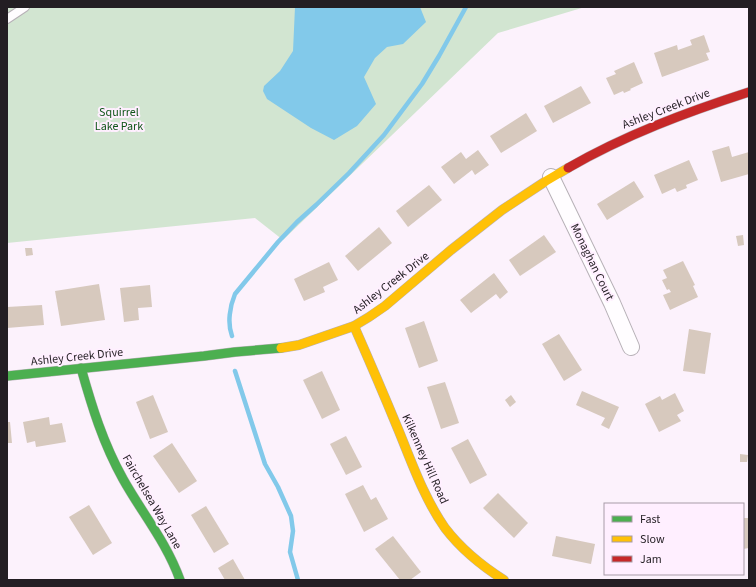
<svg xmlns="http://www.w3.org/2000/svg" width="756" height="587" font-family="'Source Sans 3',sans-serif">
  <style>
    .green { fill: #d2e5d1 }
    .water { fill: #82c9ea }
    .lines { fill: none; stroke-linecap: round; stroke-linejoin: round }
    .stream { stroke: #82c9ea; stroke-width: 4.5 }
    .building { fill: #d7c9be }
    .lane-casing { stroke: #b7b1b7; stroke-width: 10 }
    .street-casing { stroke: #b7b1b7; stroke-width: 18 }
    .fast-casing { stroke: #b7b1b7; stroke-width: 10 }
    .slow-casing { stroke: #b7b1b7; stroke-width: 10 }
    .jam-casing { stroke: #b7b1b7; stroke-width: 10 }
    .lane { stroke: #fffdff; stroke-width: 8 }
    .street { stroke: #fffdff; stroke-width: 16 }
    .fast { stroke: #4caf50; stroke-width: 9 }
    .slow { stroke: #ffc107; stroke-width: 9 }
    .jam { stroke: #c62828; stroke-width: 9 }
    .labels { text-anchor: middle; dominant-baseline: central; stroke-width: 4; stroke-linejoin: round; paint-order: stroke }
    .street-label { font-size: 12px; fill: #231e23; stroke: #ffefff }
    .park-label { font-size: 12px; fill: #105619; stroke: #ffefff }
  </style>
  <rect width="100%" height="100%" fill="#fcf2fc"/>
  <path class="green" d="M7,7H585L498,33L283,240L255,218L7,243Z"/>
  <path class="water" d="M295,7H420L426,22L403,44L387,47L375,58L364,77L376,104L357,126L334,140L311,128L267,99L263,91L264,86L280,71L293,51Z"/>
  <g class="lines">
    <g class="stream">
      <path d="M232,336C227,323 230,306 235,294L278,242L297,222L316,205L349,173L384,135L422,84L439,56L466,7"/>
      <path d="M235,371L265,464L278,487L291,516L293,531L290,552L298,580"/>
    </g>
  </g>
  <g class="building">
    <path d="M704,35L710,52L706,53L709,60L662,77L654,53L677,45L678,50L692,45L690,40Z"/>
    <path d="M634,62L643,83L630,89L631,90L624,93L623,91L614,95L606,78L616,74L614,71Z"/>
    <path d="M581,86L591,103L553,123L544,106Z"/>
    <path d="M526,113L537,131L501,153L490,136Z"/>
    <path d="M729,146L732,157L749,152V174L721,182L712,151Z"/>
    <path d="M478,150L489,165L475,175L472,170L454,184L441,167L461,152L466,159Z"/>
    <path d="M689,160L698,180L686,185L687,188L677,192L675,188L662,194L654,175Z"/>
    <path d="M634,181L644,197L607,220L597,204Z"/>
    <path d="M429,185L442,200L408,227L396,211Z"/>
    <path d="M379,227L392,243L358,271L345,256Z"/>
    <path d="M544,235L556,252L520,276L509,260Z"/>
    <path d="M743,235L744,245L738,246L736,236Z"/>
    <path d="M25,248H32L33,255L26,256Z"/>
    <path d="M683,261L695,285L693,286L698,297L670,310L663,295L671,292L669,289L667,290L662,280L667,278L663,270Z"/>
    <path d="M329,262L338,280L323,287L325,292L304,301L294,279Z"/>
    <path d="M494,273L508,292L500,299L496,294L471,313L460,300Z"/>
    <path d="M99,284L105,320L61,326L55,291Z"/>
    <path d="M150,285L152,307L138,308L139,320L124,322L120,288Z"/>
    <path d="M42,305L44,325L7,328V307Z"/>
    <path d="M424,321L438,361L419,368L405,328Z"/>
    <path d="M689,329L711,333L705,374L683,371Z"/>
    <path d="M559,334L582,370L564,381L542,344Z"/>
    <path d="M322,371L340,410L322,419L303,380Z"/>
    <path d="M445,382L459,423L441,429L427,387Z"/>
    <path d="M582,391L619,407L609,429L601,425L605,418L576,405Z"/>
    <path d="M675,393L684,411L677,415L681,421L659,432L645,404L660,396L662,400Z"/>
    <path d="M153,395L168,432L150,439L136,402Z"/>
    <path d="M511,395L516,402L510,407L505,400Z"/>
    <path d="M49,417L50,425L62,423L66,442L36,447L35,441L27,443L23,422Z"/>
    <path d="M7,422H10L12,443H7Z"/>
    <path d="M346,436L362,467L346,475L330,444Z"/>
    <path d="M468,439L487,475L470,484L451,448Z"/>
    <path d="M172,443L197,481L179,493L153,456Z"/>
    <path d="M740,454L748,455L747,462H740Z"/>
    <path d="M363,485L371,500L376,497L388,519L364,532L345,494Z"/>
    <path d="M498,493L528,523L514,538L483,508Z"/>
    <path d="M89,505L112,543L93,555L69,517Z"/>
    <path d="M206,506L229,544L214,553L191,515Z"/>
    <path d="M743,518H749V548L743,549Z"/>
    <path d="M393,536L421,572L410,580H400L375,549Z"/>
    <path d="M556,536L595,544L591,564L552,556Z"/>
    <path d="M233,559L245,580H225L218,568Z"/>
  </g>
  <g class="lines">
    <g class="lane-casing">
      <path id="lane" d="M7,19L25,7"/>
    </g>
    <g class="street-casing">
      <path id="street" d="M551,177L612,303L631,347"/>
    </g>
    <g class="fast-casing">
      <g id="fast">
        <path d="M81,368C92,407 103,443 123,479C142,513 167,543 180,580"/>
        <path d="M7,376L204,356L235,352L281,348"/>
      </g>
    </g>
    <g class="slow-casing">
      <g id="slow">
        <path d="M354,326C369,360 384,395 398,429C412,463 424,498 445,528C461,549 482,566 504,580"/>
        <path d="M281,348L299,345L354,326L369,317L385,306L451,250L502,210L546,181L568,168"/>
      </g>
    </g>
    <g class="jam-casing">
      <path id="jam" d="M568,168C625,135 687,112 749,92"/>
    </g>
    <use href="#lane" class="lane"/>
    <use href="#street" class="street"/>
    <use href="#fast" class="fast"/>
    <use href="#slow" class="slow"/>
    <use href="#jam" class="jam"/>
  </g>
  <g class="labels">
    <g class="street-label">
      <text transform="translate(666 109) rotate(-21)">Ashley Creek Drive</text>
      <text transform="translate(592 262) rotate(64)">Monaghan Court</text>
      <text transform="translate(391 283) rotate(-38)">Ashley Creek Drive</text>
      <text transform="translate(77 357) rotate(-6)">Ashley Creek Drive</text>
      <text transform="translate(425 459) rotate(66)">Kilkenney Hill Road</text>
      <text transform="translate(152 502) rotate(60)">Fairchelsea Way Lane</text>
    </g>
    <g class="park-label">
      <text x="119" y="112">Squirrel<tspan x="119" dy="14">Lake Park</tspan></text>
    </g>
  </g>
  <rect width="756" height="587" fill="none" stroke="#231e23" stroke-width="16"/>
  <rect x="604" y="503" width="140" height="72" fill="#ffefff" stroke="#a79ba7"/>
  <rect x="612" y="516" width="20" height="6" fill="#4caf50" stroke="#a79ba7"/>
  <text x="640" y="523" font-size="12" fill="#231e23">Fast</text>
  <rect x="612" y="536" width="20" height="6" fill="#ffc107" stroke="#a79ba7"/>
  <text x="640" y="543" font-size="12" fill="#231e23">Slow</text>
  <rect x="612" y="556" width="20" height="6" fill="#c62828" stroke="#a79ba7"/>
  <text x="640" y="563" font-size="12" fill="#231e23">Jam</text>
</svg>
